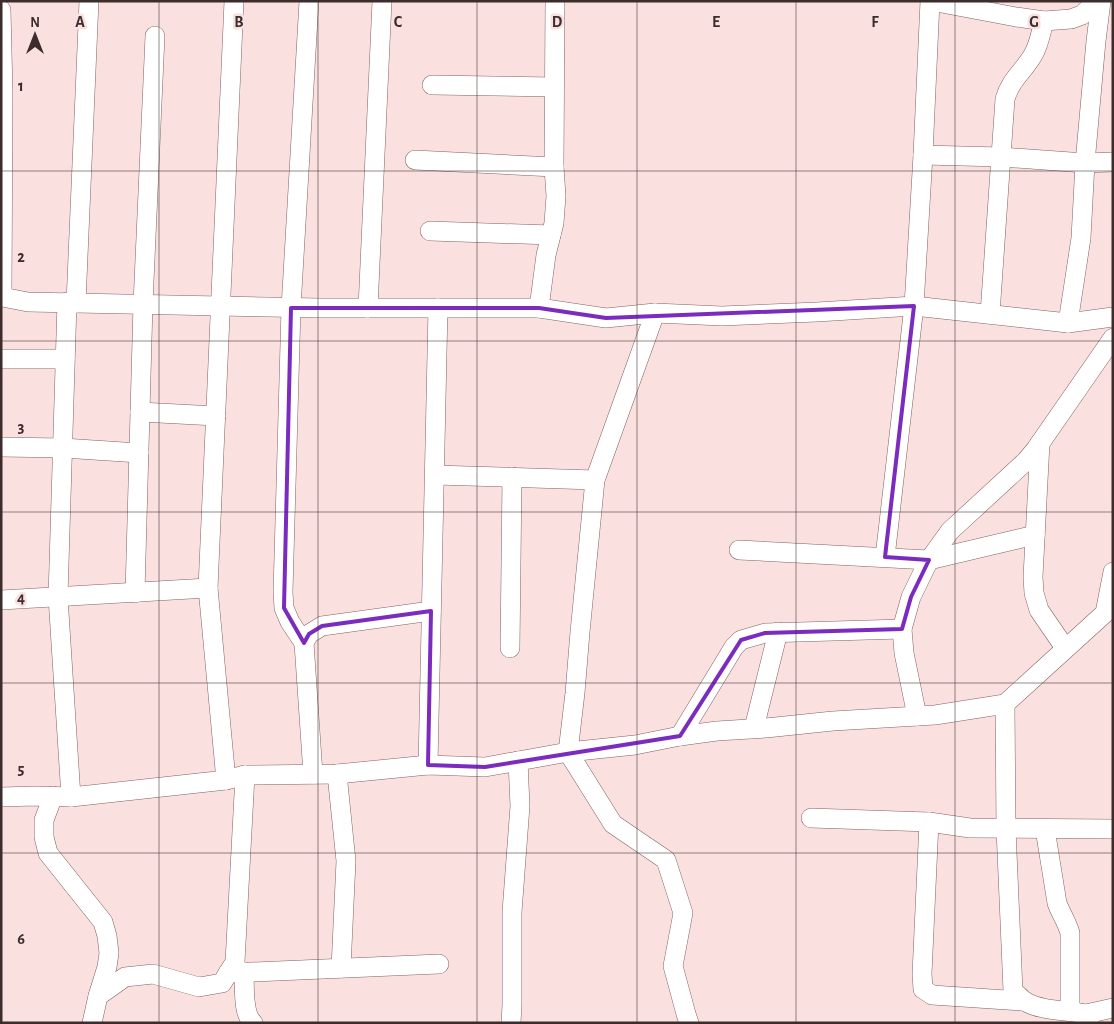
<svg xmlns="http://www.w3.org/2000/svg" width="1114" height="1024" font-family="'Alegreya Sans',sans-serif">
  <style>
    .lines { fill: none; stroke-linecap: round; stroke-linejoin: round }
    .minor-casing { stroke: #856061; stroke-width: 20 }
    .minor { stroke: #fff; stroke-width: 19 }
    .marked { fill: none; stroke: #7b2cbf; stroke-width: 4; stroke-linejoin: round }
    .grid { fill: none; stroke: #3c2c2c; stroke-width: 1; stroke-opacity: 0.55 }
    .grid-label { font-size: 16px; text-anchor: middle; font-weight: bold; fill: #3c2c2c; stroke: #fae1e0; stroke-width: 5; stroke-linejoin: round; paint-order: stroke }
  </style>
  <rect width="100%" height="100%" fill="#fae1e0"/>
  <g class="lines">
    <g class="minor-casing">
      <g id="minor">
        <path d="M931,1L1016,17L1044,21L1071,19L1082,15L1097,1"/>
        <path d="M1,10L3,92L2,297L28,302L320,308H539L606,318L655,313L722,316L817,312L914,306L1068,323L1113,317"/>
        <path d="M432,85L554,87"/>
        <path d="M923,155L1001,157L1085,163L1113,162"/>
        <path d="M415,160L554,167"/>
        <path d="M430,231L551,235"/>
        <path d="M67,302L58,597L71,797"/>
        <path d="M76,303L89,1"/>
        <path d="M368,308L382,1"/>
        <path d="M539,308L546,255L554,223L556,196L554,167L555,1"/>
        <path d="M655,313L595,480L580,632L575,693L568,752L613,824L666,860L683,913L673,966L686,1014L689,1023"/>
        <path d="M990,314L1005,99C1011,79 1023,72 1033,55C1039,45 1041,32 1044,21"/>
        <path d="M1068,323L1081,238L1085,163L1096,41L1101,1"/>
        <path d="M1,359H65"/>
        <path d="M140,412L216,416"/>
        <path d="M1040,443L1033,577L1034,593L1039,610L1065,648"/>
        <path d="M1,447L63,448L139,453"/>
        <path d="M435,475L595,480"/>
        <path d="M739,550L929,560L1035,535"/>
        <path d="M885,557L914,306L923,155L930,1"/>
        <path d="M135,593L143,304L155,36"/>
        <path d="M1,600L208,588"/>
        <path d="M304,643L290,622L284,608L283,592L291,308L309,1"/>
        <path d="M510,648L512,477"/>
        <path d="M1005,704L1006,829L1013,991C1017,994 1021,999 1026,1002C1042,1011 1066,1010 1086,1014L1089,1023"/>
        <path d="M917,716L904,653L902,629L911,597L929,560L950,531L1026,461L1036,449L1113,338"/>
        <path d="M754,728L778,632"/>
        <path d="M680,736L734,647L741,640L765,633L902,629"/>
        <path d="M428,765C430,612 435,460 438,308"/>
        <path d="M313,774L304,643L309,634L322,626L431,611"/>
        <path d="M337,774L346,861L341,968"/>
        <path d="M226,780L208,588L234,1"/>
        <path d="M53,796L44,820V837L48,853L103,922L107,936L109,953L107,967L98,996"/>
        <path d="M1,797L35,796L71,797L226,780L245,775L337,774L428,765L485,767L568,752L635,745L680,736L717,731L766,728L833,721L935,715L1005,704L1105,613L1113,572"/>
        <path d="M811,818L929,822L970,828L1113,829"/>
        <path d="M929,822L922,974L923,989L932,995L1023,1001"/>
        <path d="M1045,829L1057,903C1061,914 1067,922 1070,933V1010"/>
        <path d="M244,972C245,987 242,1013 253,1023"/>
        <path d="M228,973L439,964"/>
        <path d="M1086,1014L1113,1008"/>
        <path d="M92,1023L98,996L125,977L153,974L199,987L222,983L235,962L245,775"/>
        <path d="M511,1023L512,1005V912L520,806L518,761"/>
      </g>
    </g>
    <use href="#minor" class="minor"/>
  </g>
  <path class="marked" d="M914,306L885,557L929,560L911,597L902,629L765,633L741,640L680,736L485,767L428,765L431,611L322,626L309,634L304,643L284,608L291,308H539L606,318Z"/>
  <path class="grid" d="M159,1V1023M318,1V1023M477,1V1023M637,1V1023M796,1V1023M955,1V1023M1,171H1113M1,341H1113M1,512H1113M1,683H1113M1,853H1113"/>
  <g class="grid-label">
    <text x="80" y="27">A</text>
    <text x="239" y="27">B</text>
    <text x="398" y="27">C</text>
    <text x="557" y="27">D</text>
    <text x="716" y="27">E</text>
    <text x="875" y="27">F</text>
    <text x="1034" y="27">G</text>
    <text x="21" y="91">1</text>
    <text x="21" y="262">2</text>
    <text x="21" y="432">3</text>
    <text x="21" y="603">4</text>
    <text x="21" y="774">5</text>
    <text x="21" y="944">6</text>
  </g>
  <rect width="1114" height="1024" fill="none" stroke="#3c2c2c" stroke-width="5"/>
  <g transform="translate(35 35)" stroke="#fae1e0" stroke-width="4" paint-order="stroke">
  <path d="M0-4L9 19L0 12L-9 19Z" fill="#3c2c2c"/>
  <text y="-8" font-size="14" font-weight="bold" text-anchor="middle" fill="#3c2c2c">N</text>
  </g>
</svg>
